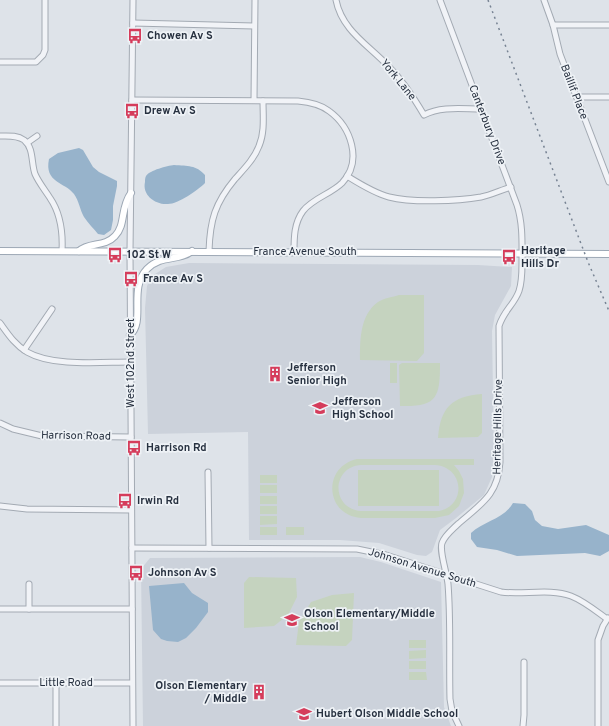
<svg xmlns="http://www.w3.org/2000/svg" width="609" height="726" font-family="Overpass,sans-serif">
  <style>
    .built { fill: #ccd2db }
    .green { fill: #c5d3bf; fill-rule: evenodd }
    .water { fill: #97b3cb }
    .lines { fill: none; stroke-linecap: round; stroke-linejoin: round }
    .minor-casing { stroke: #a3aab3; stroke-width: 7 }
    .major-casing { stroke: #9da8b5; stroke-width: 8 }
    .minor { stroke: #f1f3f7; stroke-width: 5 }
    .major { stroke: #fff; stroke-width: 6 }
    .rail { stroke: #778393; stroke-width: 1.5; stroke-dasharray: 2 4; stroke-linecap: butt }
    .labels { text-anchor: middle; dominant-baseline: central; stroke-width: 3.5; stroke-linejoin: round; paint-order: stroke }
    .poi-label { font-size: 11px; font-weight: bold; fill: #273140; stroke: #eef2f6; text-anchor: start }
    .street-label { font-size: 11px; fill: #273140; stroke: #eef2f6 }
  </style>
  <rect width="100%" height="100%" fill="#dee3e9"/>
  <g class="built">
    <path d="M189,263L478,265L512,267L511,286L495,315L492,331L494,457L492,477L484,495L456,518L440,530L432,552L426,556L417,555L379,543L340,540H249L248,432L148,434L145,308L147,286L152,276L166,267Z"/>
    <path d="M360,557L381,562L441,582L444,707L451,726H143L141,569L150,558Z"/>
  </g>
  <g class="green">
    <path d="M399,295H424V353L417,361L360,360C360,339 360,315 378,302C384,298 393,297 399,295Z"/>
    <rect x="390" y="363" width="7" height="20"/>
    <path d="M402,363H440C440,398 437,407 400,406L399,365Z"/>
    <path d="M482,394V433L478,437L438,438C440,408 452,396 482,394Z"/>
    <path d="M357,459H474V465H454L459,471L463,479L464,493L459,506L449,515L435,518H361C325,515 322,467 357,459ZM361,465H435C464,467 467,505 439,511H361C331,509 331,467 361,465Z"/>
    <rect x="358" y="470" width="81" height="36"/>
    <rect x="260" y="475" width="17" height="8"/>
    <rect x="260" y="485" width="17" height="8"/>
    <rect x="260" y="496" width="17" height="8"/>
    <rect x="260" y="506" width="17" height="8"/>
    <path d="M260,516H277V524L260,525Z"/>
    <rect x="260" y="527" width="17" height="8"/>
    <rect x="286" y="527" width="18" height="8"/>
    <path d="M249,577L296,578L297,597L288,615L274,626L244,628V583Z"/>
    <path d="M354,593L352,640L346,646L296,645L299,622L311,602L332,595Z"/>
    <rect x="409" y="640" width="17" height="8"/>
    <path d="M426,650V658L409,659V651Z"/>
    <rect x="409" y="661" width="17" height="8"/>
    <path d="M409,672H426L427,680H409Z"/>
  </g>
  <g class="water">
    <path d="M79,148L83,150L93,167L99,172L117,181V186L113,206V220L111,230L104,235L98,234C94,229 88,223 84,217C80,210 79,201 74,194C65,182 44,183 49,159L58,153Z"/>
    <path d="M174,165C188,166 196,165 205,175V183C198,190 178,204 168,204C155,205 142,195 145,182C145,180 145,178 146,176C150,170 167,166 174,165Z"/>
    <path d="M513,503L525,504L532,511L535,520L542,526L558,529L586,525L609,535V551L600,556L585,553L517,556L497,550L477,547L471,539V533C484,521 504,519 513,503Z"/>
    <path d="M184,583L192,593L208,603V612L196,628L186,638L178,642L167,641L161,639L153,630L149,586Z"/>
  </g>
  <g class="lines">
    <g class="minor-casing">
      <g id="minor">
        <path d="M336,0C342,31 370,46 389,67C403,81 414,98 424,115C441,106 462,109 481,109"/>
        <path d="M440,0L517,205C523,224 522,243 522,263C522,273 522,282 519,291C514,305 504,310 499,326L500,462C498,495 481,504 458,524C452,530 445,535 442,543C439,551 447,573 448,584C451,622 449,661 450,699L452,711L459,726"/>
        <path d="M544,0L553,25L560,54L609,182"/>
        <path d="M133,23L254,26"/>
        <path d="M553,25H609"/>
        <path d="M0,62H36L43,55L45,50V0"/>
        <path d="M577,97H609"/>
        <path d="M132,100L298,101C309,102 320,104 329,111C351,127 363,161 342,183C331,194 313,198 303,211C294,223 294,238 294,252"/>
        <path d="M254,100L255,0"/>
        <path d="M0,136C8,136 17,135 24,140C34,148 31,163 35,174C39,183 45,190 50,198C61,214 63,232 62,251"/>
        <path d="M27,143L37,136"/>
        <path d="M347,176C360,184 374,193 389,197C412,203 458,201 481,197C491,195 501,190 511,187"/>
        <path d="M209,251C210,220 215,203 235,179C244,169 254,159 259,146C265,132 263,116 263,101"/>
        <path d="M0,323C8,334 15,345 27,352C53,367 101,362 131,362"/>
        <path d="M24,350L52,309"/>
        <path d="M0,423L13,429L42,436L131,437"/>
        <path d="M208,472L209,548"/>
        <path d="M0,506L27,509L131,510"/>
        <path d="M132,548L357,549L386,555L501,592C523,595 550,588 571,596C584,601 596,611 607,619"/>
        <path d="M29,584V609"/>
        <path d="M0,609H132"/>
        <path d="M0,683H132"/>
        <path d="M56,683V726"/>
        <path d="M133,726L130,251L133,0"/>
        <path d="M523,726L524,715V662"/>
        <path d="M598,726V640L603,626L608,618"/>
      </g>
    </g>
    <g class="major-casing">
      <g id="major">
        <path d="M0,251L609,254"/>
        <path d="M79,251C89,242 105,247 115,236C126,225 120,208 131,193"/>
        <path d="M130,335C146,321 128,289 147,269C162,254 178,262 192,251"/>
      </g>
    </g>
    <use href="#minor" class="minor"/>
    <use href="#major" class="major"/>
    <path class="rail" d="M488,0L588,262L609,311"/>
  </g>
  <defs>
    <g id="bus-bare" transform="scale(1.2)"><path d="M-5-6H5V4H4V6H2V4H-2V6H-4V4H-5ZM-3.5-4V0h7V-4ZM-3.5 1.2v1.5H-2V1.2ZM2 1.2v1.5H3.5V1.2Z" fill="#d53c5b" stroke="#eef2f6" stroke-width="2.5" paint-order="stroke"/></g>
    <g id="building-bare" transform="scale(1.2)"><path d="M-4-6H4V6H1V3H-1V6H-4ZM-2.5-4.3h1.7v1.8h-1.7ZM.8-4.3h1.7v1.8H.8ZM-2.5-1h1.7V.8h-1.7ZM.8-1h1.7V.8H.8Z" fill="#d53c5b" stroke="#eef2f6" stroke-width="2.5" paint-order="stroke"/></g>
    <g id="school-bare" transform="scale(1.2)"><path d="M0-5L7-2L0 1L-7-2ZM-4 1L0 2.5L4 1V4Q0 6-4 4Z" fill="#d53c5b" stroke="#eef2f6" stroke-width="2.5" paint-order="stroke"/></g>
  </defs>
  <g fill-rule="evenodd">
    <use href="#bus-bare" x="135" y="36"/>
    <use href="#bus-bare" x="132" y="111"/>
    <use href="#bus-bare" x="115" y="255"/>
    <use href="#bus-bare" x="509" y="257"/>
    <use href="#bus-bare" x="131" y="279"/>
    <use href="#building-bare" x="275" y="374"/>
    <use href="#school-bare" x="320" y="408"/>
    <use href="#bus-bare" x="134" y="448"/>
    <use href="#bus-bare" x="125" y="501"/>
    <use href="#bus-bare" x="136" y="573"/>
    <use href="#school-bare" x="292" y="620"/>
    <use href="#building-bare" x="259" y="692"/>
    <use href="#school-bare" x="304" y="714"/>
  </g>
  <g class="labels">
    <g class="poi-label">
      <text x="147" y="36">Chowen Av S</text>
      <text x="144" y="111">Drew Av S</text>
      <text x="521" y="251">Heritage<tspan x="521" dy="13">Hills Dr</tspan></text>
      <text x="127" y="255">102 St W</text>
      <text x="143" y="279">France Av S</text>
      <text x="287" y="368">Jefferson<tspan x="287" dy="13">Senior High</tspan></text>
      <text x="332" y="402">Jefferson<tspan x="332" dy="13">High School</tspan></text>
      <text x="146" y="448">Harrison Rd</text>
      <text x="137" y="501">Irwin Rd</text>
      <text x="148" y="573">Johnson Av S</text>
      <text x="304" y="614">Olson Elementary/Middle<tspan x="304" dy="13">School</tspan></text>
      <text x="247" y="686" text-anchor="end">Olson Elementary<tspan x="247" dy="13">/ Middle</tspan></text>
      <text x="316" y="714">Hubert Olson Middle School</text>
    </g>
    <g class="street-label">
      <text transform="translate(398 80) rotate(51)">York Lane</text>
      <text transform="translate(574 92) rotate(69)">Baillif Place</text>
      <text transform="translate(487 125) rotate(69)">Canterbury Drive</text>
      <text x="305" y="252">France Avenue South</text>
      <text transform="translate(131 363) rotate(-90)">West 102nd Street</text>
      <text transform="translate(498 427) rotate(-89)">Heritage Hills Drive</text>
      <text transform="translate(76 436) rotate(1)">Harrison Road</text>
      <text transform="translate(422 568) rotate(17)">Johnson Avenue South</text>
      <text x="66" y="683">Little Road</text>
    </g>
  </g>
</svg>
